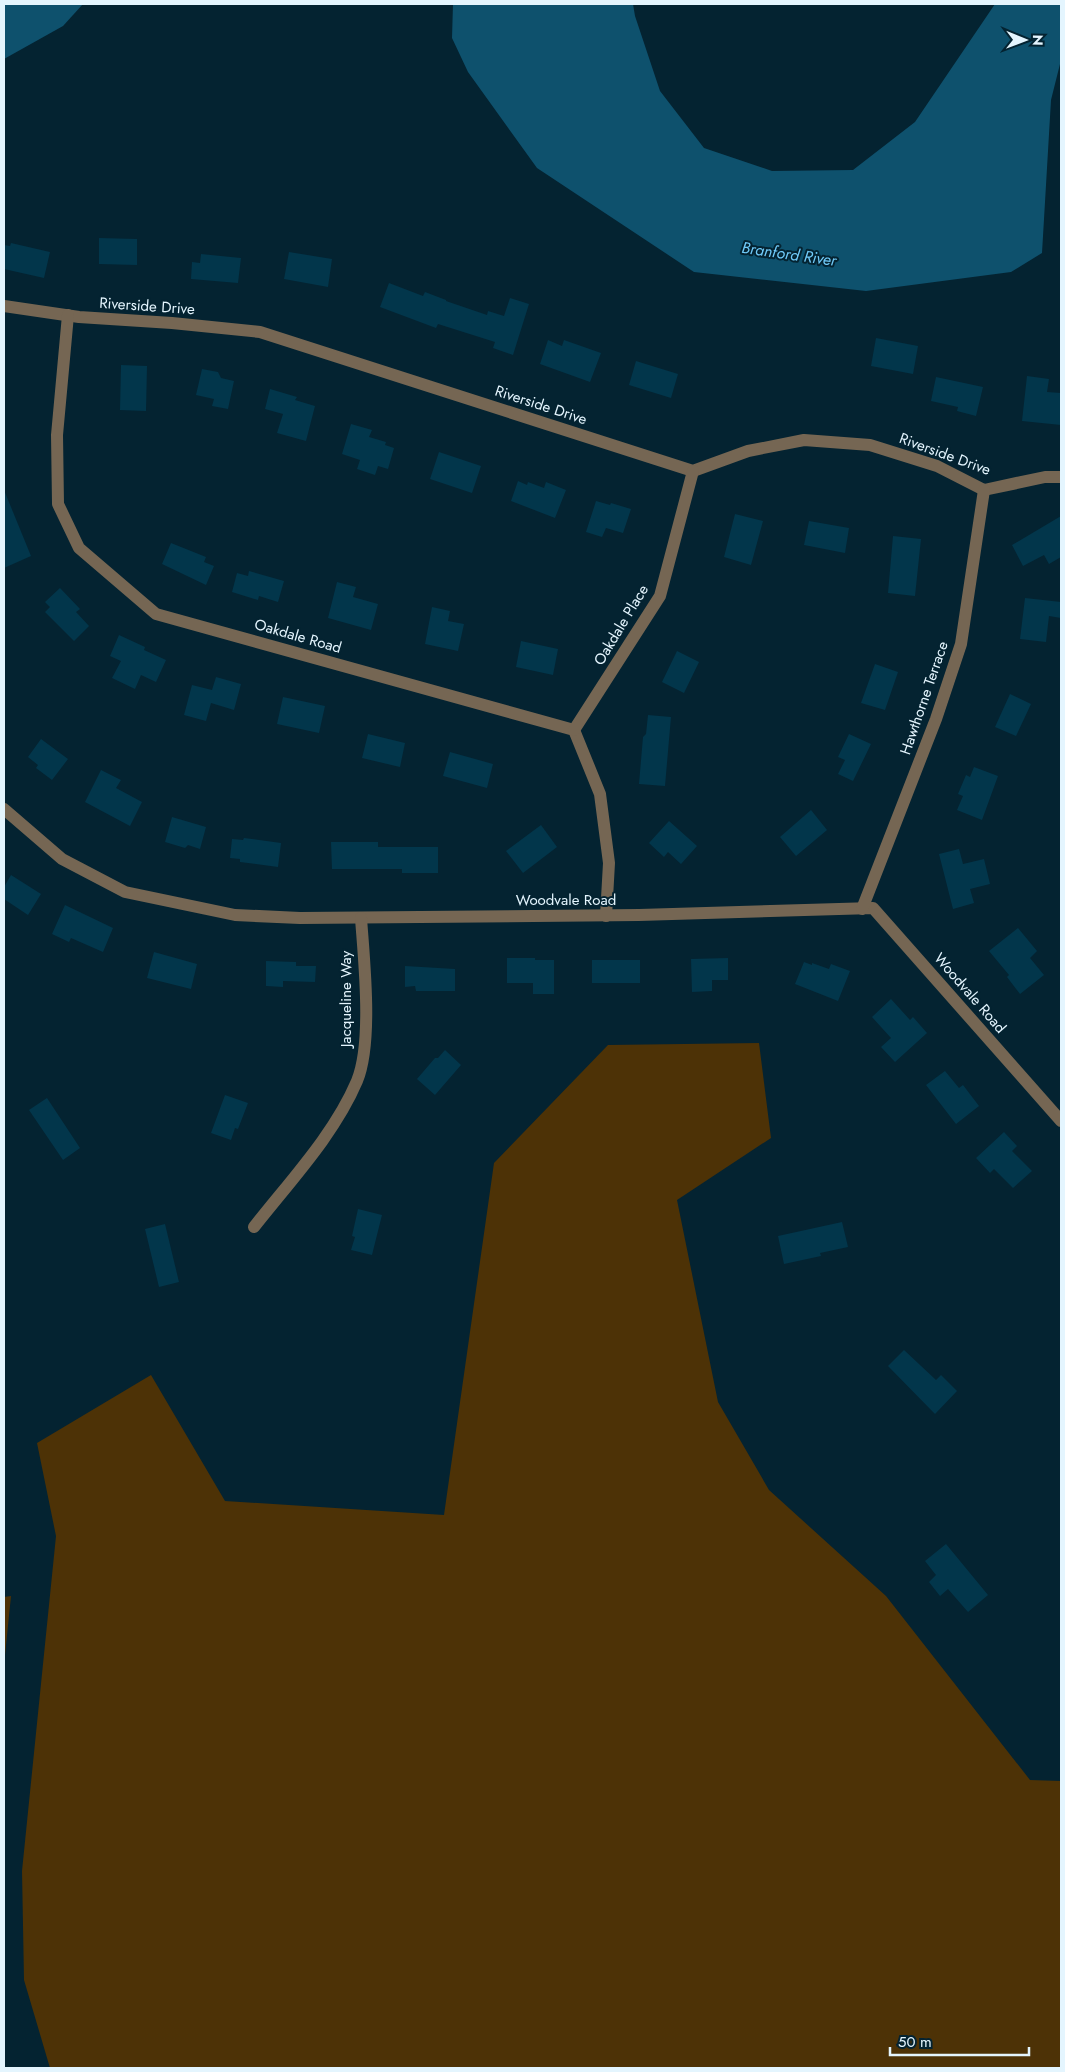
<svg xmlns="http://www.w3.org/2000/svg" width="1065" height="2072" font-family="Jost,sans-serif">
  <style>
    .green { fill: #4d3206 }
    .water { fill: #0e516d }
    .building { fill: #02364b }
    .lines { fill: none; stroke-linecap: round; stroke-linejoin: round }
    .street { stroke: #756653; stroke-width: 12 }
    .labels { text-anchor: middle; dominant-baseline: central; stroke-width: 4; stroke-linejoin: round; paint-order: stroke }
    .street-label { font-size: 15px; fill: #e4f5fe; stroke: #042331 }
    .water-label { font-size: 16px; font-style: italic; fill: #70caf8; stroke: #042331 }
  </style>
  <rect width="100%" height="100%" fill="#042331"/>
  <g class="green">
    <path d="M759,1043L771,1138L677,1200L718,1402L769,1490L886,1596L1030,1780L1061,1781V2068H50L24,1980L22,1871L56,1536L37,1443L151,1375L225,1501L444,1515L494,1163L608,1045Z"/>
    <path d="M11,1596L4,1665V1597Z"/>
  </g>
  <g class="water">
    <path d="M4,4H83L63,26L4,59Z"/>
    <path d="M453,4H633L635,16L660,91L704,148L772,171L853,170L915,122L995,4H1061V60L1051,100L1042,253L1011,272L866,291L694,272L537,168L468,72L452,38Z"/>
  </g>
  <g class="building">
    <path d="M99,238L137,239V265L99,264Z"/>
    <path d="M11,243L50,252L44,278L4,269V245L10,246Z"/>
    <path d="M289,252L332,259L328,287L284,279Z"/>
    <path d="M201,254L241,258L238,283L191,279L192,262L200,263Z"/>
    <path d="M389,283L423,296L425,292L446,300V301L487,315L488,311L504,316L510,298L529,304L513,355L493,348L495,342L438,324L436,328L380,307Z"/>
    <path d="M876,338L918,346L913,374L871,366Z"/>
    <path d="M548,340L562,346L564,340L601,353L590,382L540,364Z"/>
    <path d="M636,361L678,374L671,398L629,385Z"/>
    <path d="M121,365L147,366L146,411L120,410Z"/>
    <path d="M202,369L218,372L221,378L234,381L228,409L212,406L214,399L196,395Z"/>
    <path d="M1027,376L1049,379L1047,392L1061,393V425L1022,421Z"/>
    <path d="M936,377L983,387L976,416L957,411L958,407L931,401Z"/>
    <path d="M270,389L297,397L295,400L315,406L306,441L277,433L283,414L265,409Z"/>
    <path d="M351,424L372,430L369,437L386,442L385,445L394,448L388,469L378,466L375,475L357,469L360,460L342,454Z"/>
    <path d="M439,452L481,466L472,493L430,479Z"/>
    <path d="M518,481L527,485L528,482L544,488L546,482L566,490L555,518L511,501Z"/>
    <path d="M4,490L31,556L4,568Z"/>
    <path d="M596,501L610,505L611,503L631,509L623,533L606,528L602,537L586,532Z"/>
    <path d="M735,514L763,521L751,565L724,557Z"/>
    <path d="M1061,516V557L1049,564L1044,555L1023,566L1012,545Z"/>
    <path d="M809,521L849,528L845,553L804,545Z"/>
    <path d="M893,536L921,539L915,596L888,593Z"/>
    <path d="M171,543L206,557L204,562L214,566L206,585L162,564Z"/>
    <path d="M249,571L284,581L278,602L259,596L258,600L232,592L237,573L248,576Z"/>
    <path d="M337,582L356,587L353,597L378,604L371,630L328,618Z"/>
    <path d="M60,588L80,609L76,612L89,626L74,641L45,612L50,607L45,602Z"/>
    <path d="M1025,598L1061,602V618L1049,616L1046,642L1020,639Z"/>
    <path d="M432,607L450,611L448,621L464,624L458,651L425,644Z"/>
    <path d="M119,635L145,647L144,650L166,660L156,682L141,675L135,689L112,678L121,661L110,656Z"/>
    <path d="M521,641L558,649L553,675L516,667Z"/>
    <path d="M677,651L699,662L684,693L662,682Z"/>
    <path d="M875,664L898,672L885,710L861,703Z"/>
    <path d="M216,677L241,684L234,710L211,703L206,721L184,715L192,685L212,690Z"/>
    <path d="M1010,694L1031,704L1016,736L995,727Z"/>
    <path d="M283,697L325,706L319,733L277,724Z"/>
    <path d="M648,715L671,717L665,786L639,784L643,737L646,734Z"/>
    <path d="M368,734L405,743L400,767L362,758Z"/>
    <path d="M849,734L871,744L853,781L838,774L845,760L838,757Z"/>
    <path d="M41,739L68,759L52,780L36,768L38,765L28,757Z"/>
    <path d="M450,752L493,764L487,788L443,776Z"/>
    <path d="M974,767L998,776L982,820L957,810L963,796L958,794L966,775L970,777Z"/>
    <path d="M101,770L121,780L116,788L142,802L130,826L85,802Z"/>
    <path d="M811,810L827,830L796,856L780,837Z"/>
    <path d="M172,817L206,827L200,849L188,845L185,848L165,842Z"/>
    <path d="M669,821L697,846L681,864L668,852L664,857L649,843Z"/>
    <path d="M541,825L557,847L523,873L506,851Z"/>
    <path d="M244,838L281,843L278,867L240,862V859L230,858L232,839L243,840Z"/>
    <path d="M331,842H378V847H438V873H402V869H332Z"/>
    <path d="M959,849L963,864L984,859L990,884L970,889L974,903L953,909L939,854Z"/>
    <path d="M11,875L41,894L28,915L4,899V887Z"/>
    <path d="M65,905L113,928L103,952L71,938L69,942L52,934Z"/>
    <path d="M1018,928L1037,951L1030,958L1044,975L1020,994L1007,977L1009,975L989,951Z"/>
    <path d="M154,952L197,964L191,989L147,978Z"/>
    <path d="M507,958H535V960H554V994H533V983H507Z"/>
    <path d="M728,958V980H712V991L692,992L691,959Z"/>
    <rect x="592" y="960" width="48" height="23"/>
    <path d="M266,961L296,962V966H316L315,982L283,981V987L266,986Z"/>
    <path d="M804,962L812,965V963L829,969L831,964L850,971L838,1001L795,984Z"/>
    <path d="M405,966L455,969V991H416L415,986L405,987Z"/>
    <path d="M891,999L910,1020L913,1017L927,1033L895,1062L881,1047L891,1038L872,1017Z"/>
    <path d="M445,1050L461,1065L435,1095L417,1079L435,1058H438Z"/>
    <path d="M945,1071L959,1088L963,1085L979,1106L956,1124L926,1085Z"/>
    <path d="M225,1095L248,1103L238,1129L235,1128L231,1140L211,1133Z"/>
    <path d="M47,1098L80,1148L63,1160L29,1110Z"/>
    <path d="M1004,1132L1017,1146L1012,1151L1032,1171L1013,1188L994,1169L990,1173L976,1158Z"/>
    <path d="M358,1209L382,1215L372,1255L351,1250L355,1237L352,1236Z"/>
    <path d="M842,1222L848,1247L820,1253L821,1256L784,1264L778,1236Z"/>
    <path d="M165,1224L179,1282L159,1287L145,1229Z"/>
    <path d="M904,1350L936,1380L941,1375L957,1391L935,1414L888,1366Z"/>
    <path d="M946,1544L988,1595L968,1612L948,1589L940,1596L929,1582L936,1575L925,1561Z"/>
  </g>
  <g class="lines">
    <g class="street">
      <path d="M4,306L79,317L172,323L260,332L693,471L748,451L804,440L870,445L937,466L984,490L1045,477H1061"/>
      <path d="M68,315L57,435L58,504L79,548L156,614L574,730L600,794L609,863L606,916"/>
      <path d="M574,730L660,596L693,471"/>
      <path d="M4,809L62,859L125,892L235,915L300,918L639,915L873,908L1061,1121"/>
      <path d="M862,909L936,719L961,644L984,490"/>
      <path d="M254,1227C290,1181 334,1135 357,1081C373,1042 364,961 361,918"/>
    </g>
  </g>
  <g class="labels">
    <g class="street-label">
      <text transform="translate(147 306) rotate(4)">Riverside Drive</text>
      <text transform="translate(541 405) rotate(18)">Riverside Drive</text>
      <text transform="translate(945 454) rotate(20)">Riverside Drive</text>
      <text transform="translate(621 625) rotate(-59)">Oakdale Place</text>
      <text transform="translate(298 636) rotate(16)">Oakdale Road</text>
      <text transform="translate(924 698) rotate(-71)">Hawthorne Terrace</text>
      <text x="566" y="900">Woodvale Road</text>
      <text transform="translate(970 993) rotate(49)">Woodvale Road</text>
      <text transform="translate(346 999) rotate(-90)">Jacqueline Way</text>
    </g>
    <g class="water-label">
      <text transform="translate(789 254) rotate(8)">Branford River</text>
    </g>
  </g>
  <rect width="1065" height="2072" fill="none" stroke="#e4f5fe" stroke-width="10"/>
  <g transform="translate(1025 40) rotate(91)" stroke="#042331" stroke-width="4" paint-order="stroke">
  <path d="M0-4L9 19L0 12L-9 19Z" fill="#e4f5fe"/>
  <text y="-8" font-size="14" font-weight="bold" text-anchor="middle" fill="#e4f5fe">N</text>
  </g>
  <path d="M890 2047v8h139v-8" fill="none" stroke="#e4f5fe" stroke-width="2.5"/>
  <text x="898" y="2047" font-size="15" fill="#e4f5fe" stroke="#042331" stroke-width="4" paint-order="stroke">50 m</text>
</svg>
